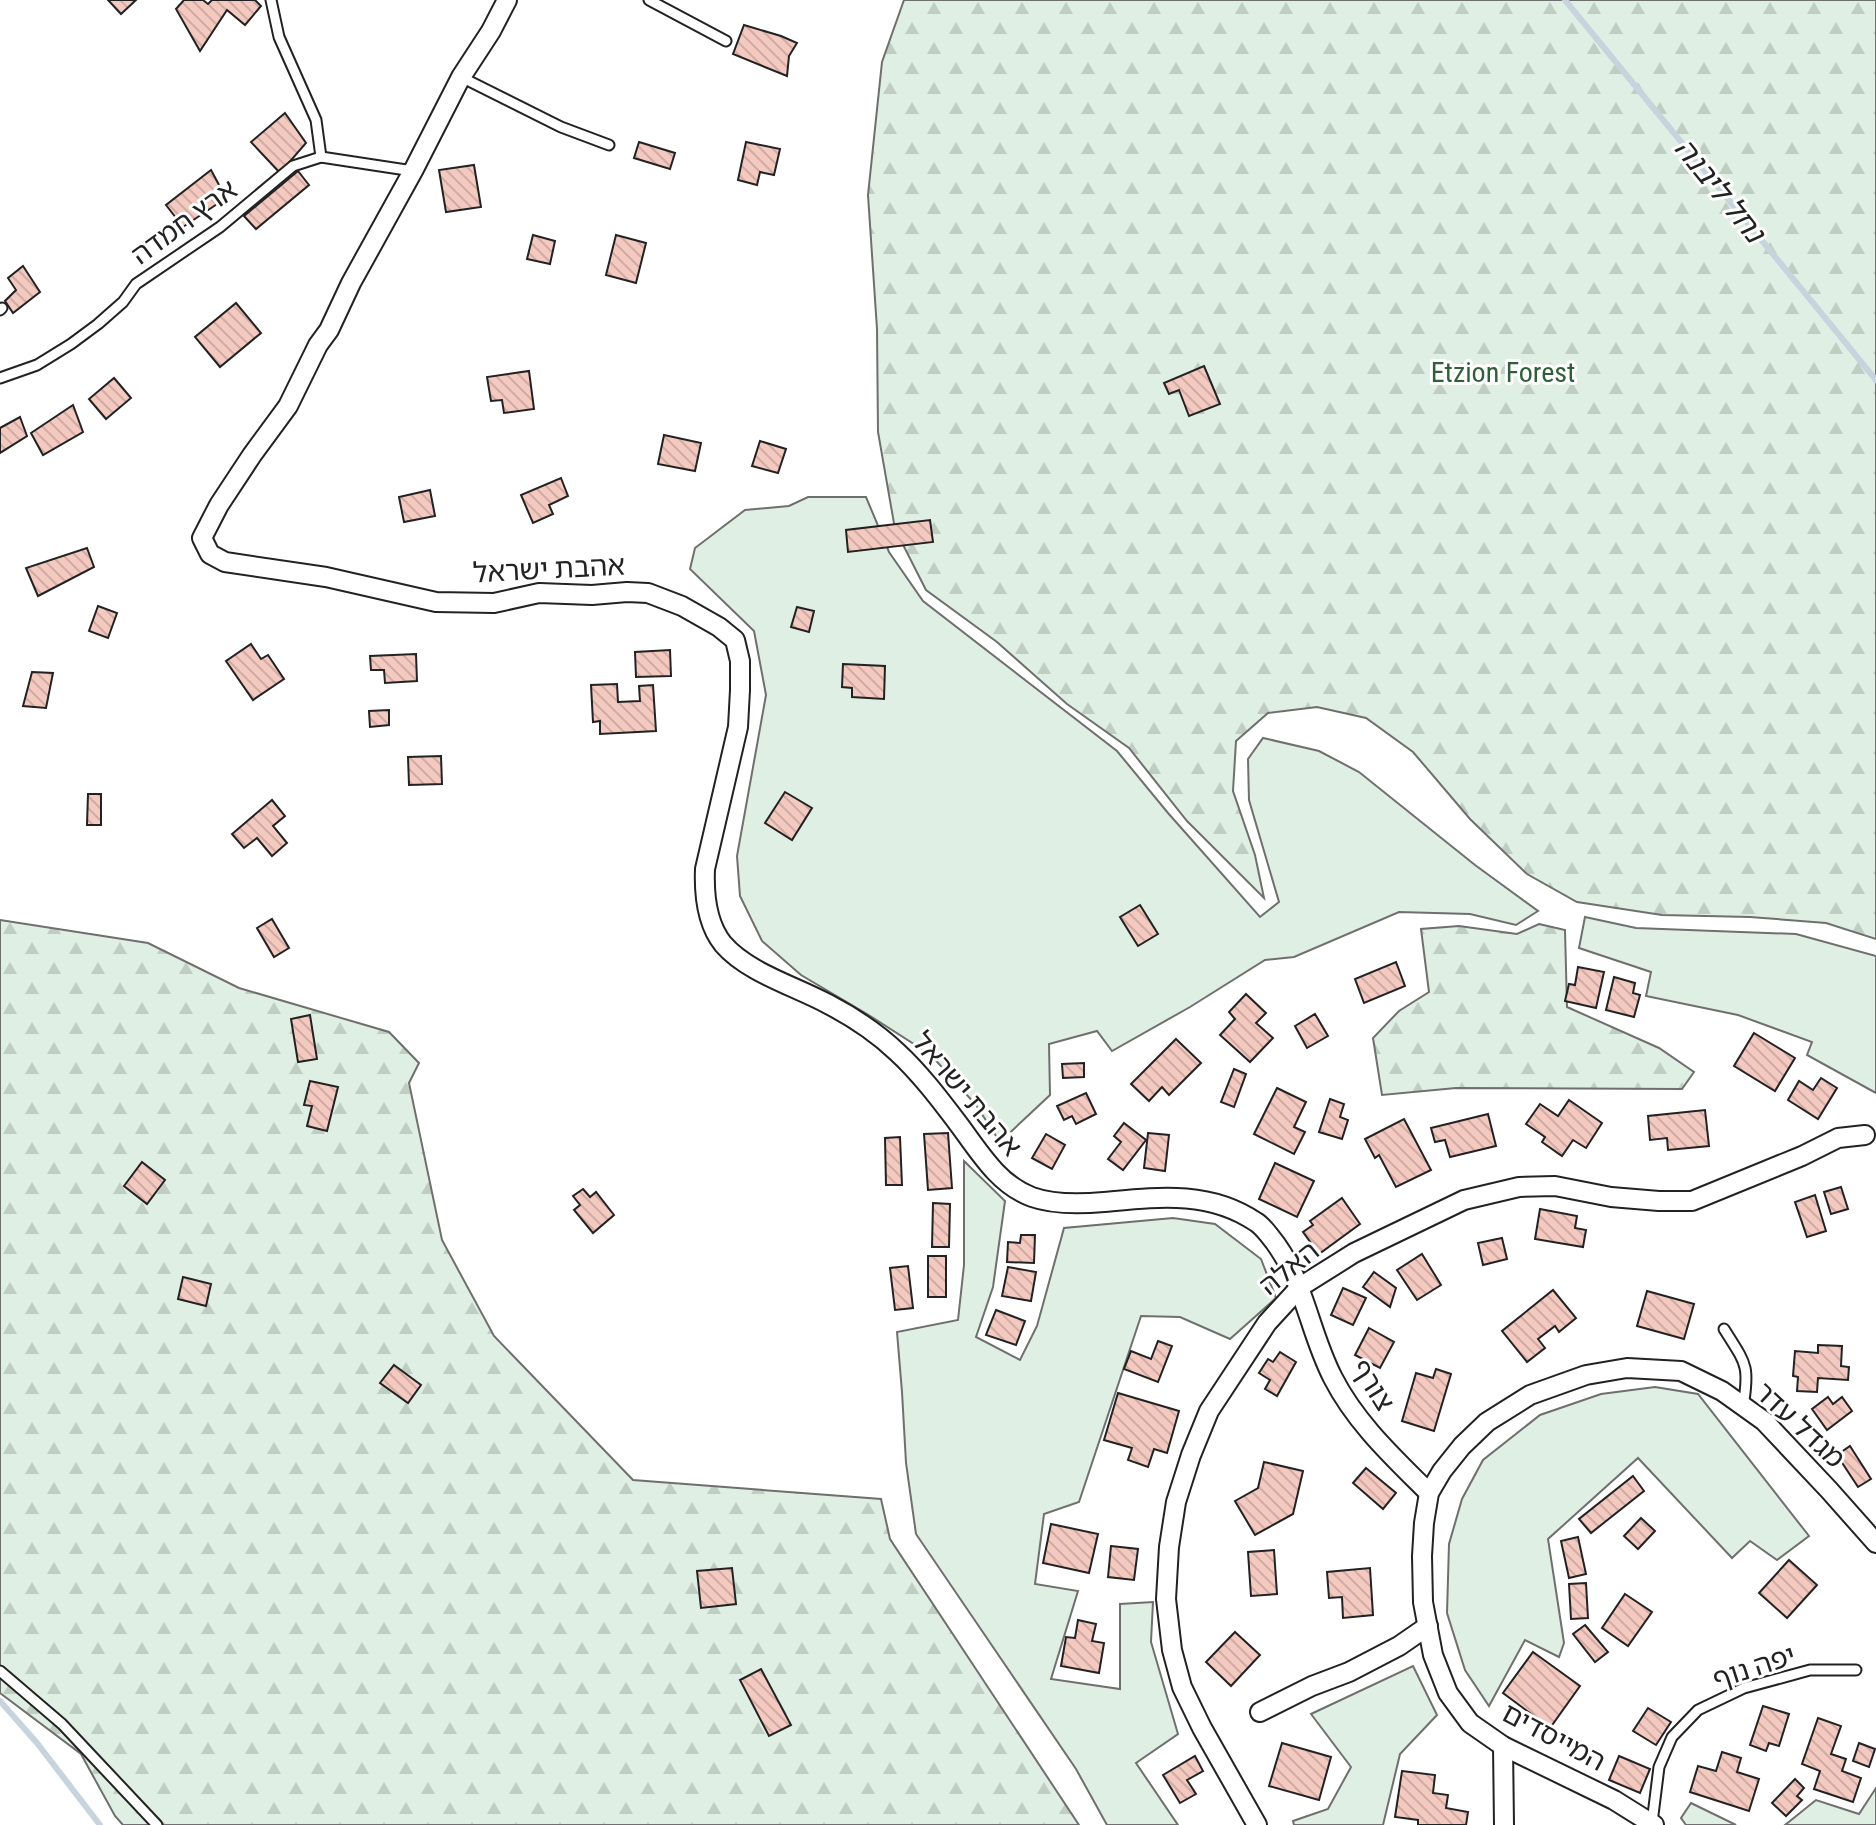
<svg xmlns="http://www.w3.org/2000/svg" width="1876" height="1825" font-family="'Roboto Condensed','Noto Sans Hebrew',sans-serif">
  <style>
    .green { fill: #e0efe3; stroke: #6f6f6f; stroke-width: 2 }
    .forest { fill: url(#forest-firs); stroke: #6f6f6f; stroke-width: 2 }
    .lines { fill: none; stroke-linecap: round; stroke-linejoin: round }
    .stream { stroke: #c7d3dd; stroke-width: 6 }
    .building { fill: url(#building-back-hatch); stroke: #222; stroke-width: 2 }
    .lane-casing { stroke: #222; stroke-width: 13 }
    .street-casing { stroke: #222; stroke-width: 22 }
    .lane { stroke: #fff; stroke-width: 9 }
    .street { stroke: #fff; stroke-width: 18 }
    .labels { text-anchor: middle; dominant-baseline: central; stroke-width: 6; stroke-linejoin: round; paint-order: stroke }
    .street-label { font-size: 28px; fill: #222; stroke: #fff }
    .park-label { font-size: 28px; fill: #2f5e38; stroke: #fff }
    .water-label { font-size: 30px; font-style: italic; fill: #222; stroke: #fff }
  </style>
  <defs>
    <pattern id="forest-firs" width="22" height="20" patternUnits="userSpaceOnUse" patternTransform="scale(2)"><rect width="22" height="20" fill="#e0efe3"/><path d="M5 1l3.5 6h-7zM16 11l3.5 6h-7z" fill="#c0cdc2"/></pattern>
    <pattern id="building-back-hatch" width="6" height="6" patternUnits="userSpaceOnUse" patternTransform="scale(2)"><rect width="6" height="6" fill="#f3c9c0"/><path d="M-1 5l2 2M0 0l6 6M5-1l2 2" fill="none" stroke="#d0aca5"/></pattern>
  </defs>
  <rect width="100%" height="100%" fill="#fff"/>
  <g class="green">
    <path d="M808,497H866L889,552L923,601L1117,751L1168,813L1260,917L1279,902L1249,800L1248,759L1263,738L1319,751L1359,772L1475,865L1538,911L1516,925L1470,914L1399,912L1294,957L1265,960L1190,1007L1112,1051L1097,1031L1049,1044L1050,1095L1000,1142L976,1105L931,1055L867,1014L801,975L762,941L740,896L737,856L766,695L754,631L690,569L695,548L745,510L789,506Z"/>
    <path d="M1585,917L1636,928L1796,934L1876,956V1093L1807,1055L1812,1042L1738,1015L1646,996L1651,972L1579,948Z"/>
    <path d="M964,1161L1005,1201L993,1287L976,1337L1020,1360L1037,1326L1064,1228L1173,1218L1215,1224L1261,1259L1276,1298L1230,1339L1180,1317L1141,1316L1079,1502L1044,1514L1035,1584L1078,1591L1051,1679L1120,1689V1604L1153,1602L1151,1642L1178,1734L1136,1763L1178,1825H1107L1076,1769L916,1534L906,1463L902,1392L897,1332L958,1320L964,1265Z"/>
    <path d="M1655,1387L1698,1394L1809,1536L1777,1560L1750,1541L1732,1558L1638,1458L1548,1539L1564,1643L1559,1657L1525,1640L1489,1706L1465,1670L1447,1613L1449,1544L1462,1499L1483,1460L1540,1415L1601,1394Z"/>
    <path d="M1413,1666L1437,1715L1400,1754L1383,1825H1294L1293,1821L1328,1809L1351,1767L1311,1714Z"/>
    <path d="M1876,1788V1825H1785L1816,1800L1859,1814Z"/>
    <path d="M1691,1803L1736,1825H1686L1681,1818Z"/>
  </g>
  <g class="forest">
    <path d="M904,0H1876V939L1826,923L1750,917L1662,915L1577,902L1527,874L1470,819L1413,752L1366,718L1317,707L1268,713L1236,741L1233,791L1255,855L1264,898L1187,821L1129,748L1067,704L997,642L926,590L895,529L878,432L877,329L868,195L882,62Z"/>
    <path d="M0,920L148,943L239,988L389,1032L419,1063L409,1083L442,1240L494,1336L633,1480L881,1499L890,1539L1079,1825H123L115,1816L81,1754L0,1693Z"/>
    <path d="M1539,924L1565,930L1567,1007L1659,1048L1694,1072L1682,1089L1456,1088L1382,1095L1373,1038L1399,1011L1429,992L1421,929L1459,926L1517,934Z"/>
  </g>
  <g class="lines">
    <g class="stream">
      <path d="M1565,0L1876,380"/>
      <path d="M0,1701L37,1743L100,1825"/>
    </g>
  </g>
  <g class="building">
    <path d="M108,0H136L121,14Z"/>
    <path d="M184,0H203L208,4L212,0H255L261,6L245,25L227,10L200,51L176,9Z"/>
    <path d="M744,25L781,36L797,43L789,56L787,76L733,54Z"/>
    <path d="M285,113L306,143L280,173L251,142Z"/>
    <path d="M639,142L675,153L670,169L634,158Z"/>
    <path d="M746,142L780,149L774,175L760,172L757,185L738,180Z"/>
    <path d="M474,165L481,207L446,212L439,170Z"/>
    <path d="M211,170L226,198L183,227L166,205Z"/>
    <path d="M298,171L309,185L256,229L244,216Z"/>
    <path d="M533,235L555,241L550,264L527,259Z"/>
    <path d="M616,235L646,243L636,283L606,275Z"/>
    <path d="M23,266L40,292L13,313L5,301L16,290L8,278Z"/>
    <path d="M236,303L261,333L220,367L195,337Z"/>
    <path d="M1204,366L1220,404L1189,416L1179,390L1169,394L1164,383Z"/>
    <path d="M529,371L534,409L504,413L502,400L491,401L487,377Z"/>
    <path d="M114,378L131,398L106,419L89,399Z"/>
    <path d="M73,405L83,432L43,455L31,433Z"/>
    <path d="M20,417L27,436L0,453V428Z"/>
    <path d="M664,435L701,443L695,471L658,464Z"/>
    <path d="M760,441L786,449L778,473L752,466Z"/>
    <path d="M561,478L568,496L549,505L553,514L533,523L521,495Z"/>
    <path d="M430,490L435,516L404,522L399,497Z"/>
    <path d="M930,520L933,542L848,552L846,530Z"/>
    <path d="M87,548L94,567L38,596L26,568Z"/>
    <path d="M98,606L117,613L108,638L89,631Z"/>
    <path d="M797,607L814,611L809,632L791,627Z"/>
    <path d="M251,644L261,659L268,655L284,679L253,700L226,661Z"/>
    <path d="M670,650L671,676L636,677L635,652Z"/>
    <path d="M416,654L417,681L385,683L384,670H371L370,656Z"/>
    <path d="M843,664L885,666L884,699L852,697V688L842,687Z"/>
    <path d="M32,672L53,673L46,708L23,706Z"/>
    <path d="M617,684L618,702L640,701L639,686L653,685L656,731L600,734V721L593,722L591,685Z"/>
    <path d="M389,710V725L370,727L369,711Z"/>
    <path d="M441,756L442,784L409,785L408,757Z"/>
    <path d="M785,792L812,808L792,840L765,823Z"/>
    <path d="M88,794H101V825H87Z"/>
    <path d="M272,800L285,816L273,826L287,843L272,856L257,838L244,848L232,834Z"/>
    <path d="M1140,905L1158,934L1138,946L1120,917Z"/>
    <path d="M272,919L289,948L274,957L257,928Z"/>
    <path d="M1396,962L1405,986L1364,1003L1355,979Z"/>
    <path d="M1578,967L1604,972L1596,1008L1565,1001L1569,984L1575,985Z"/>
    <path d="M1614,977L1635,983L1633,993L1640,995L1634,1017L1606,1010Z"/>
    <path d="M1246,994L1266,1013L1256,1023L1273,1038L1250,1062L1220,1035L1235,1019L1229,1012Z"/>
    <path d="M1315,1014L1328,1036L1307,1048L1295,1026Z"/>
    <path d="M310,1015L317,1059L298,1062L291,1019Z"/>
    <path d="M1754,1033L1795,1058L1775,1091L1734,1066Z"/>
    <path d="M1176,1039L1201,1063L1169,1095L1162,1087L1149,1101L1131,1084Z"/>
    <path d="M1084,1063V1077L1063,1078L1062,1064Z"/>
    <path d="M1234,1069L1246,1074L1234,1107L1221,1102Z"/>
    <path d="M1821,1078L1837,1088L1818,1119L1788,1100L1799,1081L1813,1090Z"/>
    <path d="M310,1081L338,1087L327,1131L307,1126L312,1106L304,1105Z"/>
    <path d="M1277,1088L1306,1102L1294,1127L1305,1132L1294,1154L1254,1134Z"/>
    <path d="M1086,1093L1096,1114L1076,1124L1072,1116L1064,1120L1057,1106Z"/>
    <path d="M1330,1099L1344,1104L1340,1117L1348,1120L1342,1139L1319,1132Z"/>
    <path d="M1569,1100L1602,1123L1586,1148L1573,1140L1562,1156L1542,1142L1545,1137L1526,1124L1540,1104L1558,1116Z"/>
    <path d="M1705,1110L1709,1146L1668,1150L1667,1138L1650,1140L1648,1116Z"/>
    <path d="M1488,1114L1496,1146L1450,1157L1445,1140L1435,1142L1431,1128Z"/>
    <path d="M1404,1119L1431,1170L1396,1187L1379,1155L1375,1158L1365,1139Z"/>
    <path d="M1124,1123L1146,1140L1123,1170L1108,1159L1121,1142L1114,1136Z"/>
    <path d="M948,1133L952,1188L928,1190L924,1134Z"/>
    <path d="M1148,1133L1169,1135L1165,1171L1144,1168Z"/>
    <path d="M1046,1134L1065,1145L1052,1169L1032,1158Z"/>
    <path d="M900,1137L902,1185H886L885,1138Z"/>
    <path d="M142,1162L165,1180L147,1204L124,1186Z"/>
    <path d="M1275,1163L1314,1181L1297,1217L1259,1199Z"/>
    <path d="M1841,1187L1848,1209L1831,1214L1824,1192Z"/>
    <path d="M583,1189L590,1197L596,1192L614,1215L593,1233L574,1210L580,1205L573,1196Z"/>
    <path d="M1815,1195L1826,1231L1807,1237L1795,1202Z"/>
    <path d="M1342,1198L1360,1224L1319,1254L1303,1232L1313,1225L1310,1221Z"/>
    <path d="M933,1203L950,1204L949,1247H932Z"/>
    <path d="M1540,1209L1577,1216L1575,1228L1586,1230L1583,1247L1535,1239Z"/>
    <path d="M1021,1235H1035L1034,1263L1007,1262L1008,1242L1020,1243Z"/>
    <path d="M1502,1238L1507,1259L1483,1265L1478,1243Z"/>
    <path d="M1422,1254L1441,1285L1417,1300L1397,1270Z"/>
    <rect x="928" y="1256" width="18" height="41"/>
    <path d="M908,1266L913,1308L895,1310L890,1268Z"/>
    <path d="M1008,1267L1036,1272L1031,1301L1002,1296Z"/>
    <path d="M1374,1272L1396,1288L1390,1307L1363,1287Z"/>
    <path d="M183,1277L211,1284L206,1306L178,1299Z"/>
    <path d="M1343,1288L1366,1298L1353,1325L1331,1315Z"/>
    <path d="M1553,1290L1576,1318L1559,1332L1555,1326L1538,1339L1545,1348L1527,1362L1502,1331Z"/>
    <path d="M1647,1291L1694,1304L1684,1339L1637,1326Z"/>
    <path d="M996,1310L1025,1321L1016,1345L986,1335Z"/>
    <path d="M1369,1328L1394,1342L1380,1368L1355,1355Z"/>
    <path d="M1158,1341L1172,1346L1158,1382L1124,1369L1131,1351L1151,1359Z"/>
    <path d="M1818,1345L1842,1346L1841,1366L1849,1367L1848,1380L1818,1378L1817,1392L1797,1391L1798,1377L1793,1376L1795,1351L1818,1353Z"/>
    <path d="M1280,1352L1296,1362L1277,1396L1265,1389L1270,1380L1259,1373L1268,1359L1273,1362Z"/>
    <path d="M394,1365L421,1385L408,1403L380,1383Z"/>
    <path d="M1436,1369L1451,1374L1434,1431L1402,1421L1416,1373L1433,1378Z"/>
    <path d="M1118,1393L1179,1411L1167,1453L1154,1449L1148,1467L1128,1460L1132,1448L1104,1440Z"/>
    <path d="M1828,1397L1833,1404L1842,1397L1852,1411L1827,1430L1812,1409Z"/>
    <path d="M1850,1446L1871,1479L1858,1487L1837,1455Z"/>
    <path d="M1264,1462L1303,1471L1293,1514L1255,1535L1235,1501L1258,1488Z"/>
    <path d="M1366,1468L1396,1493L1383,1509L1353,1483Z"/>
    <path d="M1633,1476L1644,1491L1591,1533L1579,1519Z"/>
    <path d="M1641,1518L1655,1531L1638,1549L1624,1536Z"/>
    <path d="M1051,1524L1098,1534L1089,1573L1043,1563Z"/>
    <path d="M1578,1537L1586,1574L1569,1578L1561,1541Z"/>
    <path d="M1111,1546L1138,1549L1134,1580L1108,1577Z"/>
    <path d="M1274,1550L1277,1594L1251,1596L1248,1552Z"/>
    <path d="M1789,1560L1817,1585L1787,1618L1759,1593Z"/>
    <path d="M732,1568L736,1604L701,1608L697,1571Z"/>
    <path d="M1370,1568L1373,1615L1343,1618L1342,1597L1329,1598L1327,1572Z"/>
    <path d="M1586,1583L1588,1618L1571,1619L1569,1584Z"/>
    <path d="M1625,1594L1652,1612L1628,1646L1602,1628Z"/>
    <path d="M1078,1620L1096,1624L1092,1641L1104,1643L1099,1673L1061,1666L1066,1637L1075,1638Z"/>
    <path d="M1585,1625L1608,1652L1595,1662L1573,1634Z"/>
    <path d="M1235,1632L1260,1655L1231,1686L1206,1662Z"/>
    <path d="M1533,1652L1580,1686L1550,1728L1503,1693Z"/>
    <path d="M761,1669L791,1725L769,1736L740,1680Z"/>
    <path d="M1763,1706L1789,1714L1779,1746L1769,1743L1766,1751L1750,1745Z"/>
    <path d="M1648,1708L1671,1722L1656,1745L1633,1731Z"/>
    <path d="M1818,1718L1841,1726L1831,1754L1846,1759L1842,1771L1861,1778L1853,1802L1814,1789L1820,1771L1802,1764Z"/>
    <path d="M1282,1743L1331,1757L1319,1800L1269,1786Z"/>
    <path d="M1859,1743L1875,1749L1869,1767L1853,1761Z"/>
    <path d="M1722,1752L1741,1758L1737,1772L1759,1779L1749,1811L1690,1792L1698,1766L1716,1771Z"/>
    <path d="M1195,1756L1203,1771L1187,1780L1196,1794L1180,1803L1163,1775Z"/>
    <path d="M1619,1756L1650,1769L1640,1793L1609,1780Z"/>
    <path d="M1402,1771L1435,1775L1433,1793L1448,1795L1446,1808L1468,1812L1466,1825H1418V1820L1395,1817Z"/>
    <path d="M1795,1779L1804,1788L1797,1796L1802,1800L1786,1816L1772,1803Z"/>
  </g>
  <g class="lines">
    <g class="lane-casing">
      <g id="lane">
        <path d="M271,0L279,37L316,120L321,157"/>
        <path d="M649,0L726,41"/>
        <path d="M461,77L561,127L609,145"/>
        <path d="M0,310L2,308"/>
        <path d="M0,378L37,365L71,344L98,324L123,302L136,284L220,227L293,166L321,157L413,171"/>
        <path d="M1724,1329C1746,1364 1750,1365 1743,1407"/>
        <path d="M0,1671L62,1724L157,1825"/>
        <path d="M1652,1823L1659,1767L1672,1737L1698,1710L1744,1688L1810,1670H1856"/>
      </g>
    </g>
    <g class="street-casing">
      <g id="street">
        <path d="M507,0L491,31L461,77L413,171L351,283L329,330L318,345L288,406L252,455L219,505L202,538L210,554L225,562L326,577L436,602L494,603L539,593L592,595L627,592L648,593L682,606L719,627L735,640L740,661V690L738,727L705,869C704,893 707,924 723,944C748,973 795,986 828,1004C853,1017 876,1032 897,1052C920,1073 941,1101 960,1126C980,1153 999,1185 1032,1197C1054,1205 1081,1204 1104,1202C1157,1197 1209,1190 1256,1222C1261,1225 1265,1230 1269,1235C1305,1278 1308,1330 1333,1378C1356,1423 1393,1457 1429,1493"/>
        <path d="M1260,1712L1312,1686L1349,1672L1399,1646L1428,1626"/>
        <path d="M1503,1746L1504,1825"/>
        <path d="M1257,1825L1202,1728L1182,1687L1172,1650L1166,1599L1169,1547L1176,1502L1191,1455L1209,1411L1267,1323L1300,1287L1354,1253L1464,1200L1519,1187L1555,1186L1611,1197L1659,1201H1692L1802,1156L1838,1138L1865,1135"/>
        <path d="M1654,1825L1614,1800L1503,1746L1470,1723L1448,1693L1433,1655L1423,1602L1422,1556L1424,1523L1429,1493L1442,1471L1462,1446L1487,1422L1530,1395L1586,1375L1627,1368L1681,1371L1722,1391L1764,1421L1829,1490L1876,1543"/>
      </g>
    </g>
    <use href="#lane" class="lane"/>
    <use href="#street" class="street"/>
  </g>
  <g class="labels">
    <g class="street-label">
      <text transform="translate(184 222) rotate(-36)">ארץ חמדה</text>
      <text transform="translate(549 569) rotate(-3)">אהבת ישראל</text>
      <text transform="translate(967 1094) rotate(50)">אהבת ישראל</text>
      <text transform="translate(1289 1268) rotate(-39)">האלה</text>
      <text transform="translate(1373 1385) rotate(58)">צורף</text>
      <text transform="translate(1800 1425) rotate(43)">מגדל עדר</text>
      <text transform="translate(1754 1667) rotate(-18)">יפה נוף</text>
      <text transform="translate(1554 1737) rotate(28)">המייסדים</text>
    </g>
    <g class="park-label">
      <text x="1503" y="372">Etzion Forest</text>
    </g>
    <g class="water-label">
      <text transform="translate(1720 190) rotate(51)">נחל ליבנה</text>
    </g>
  </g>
</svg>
